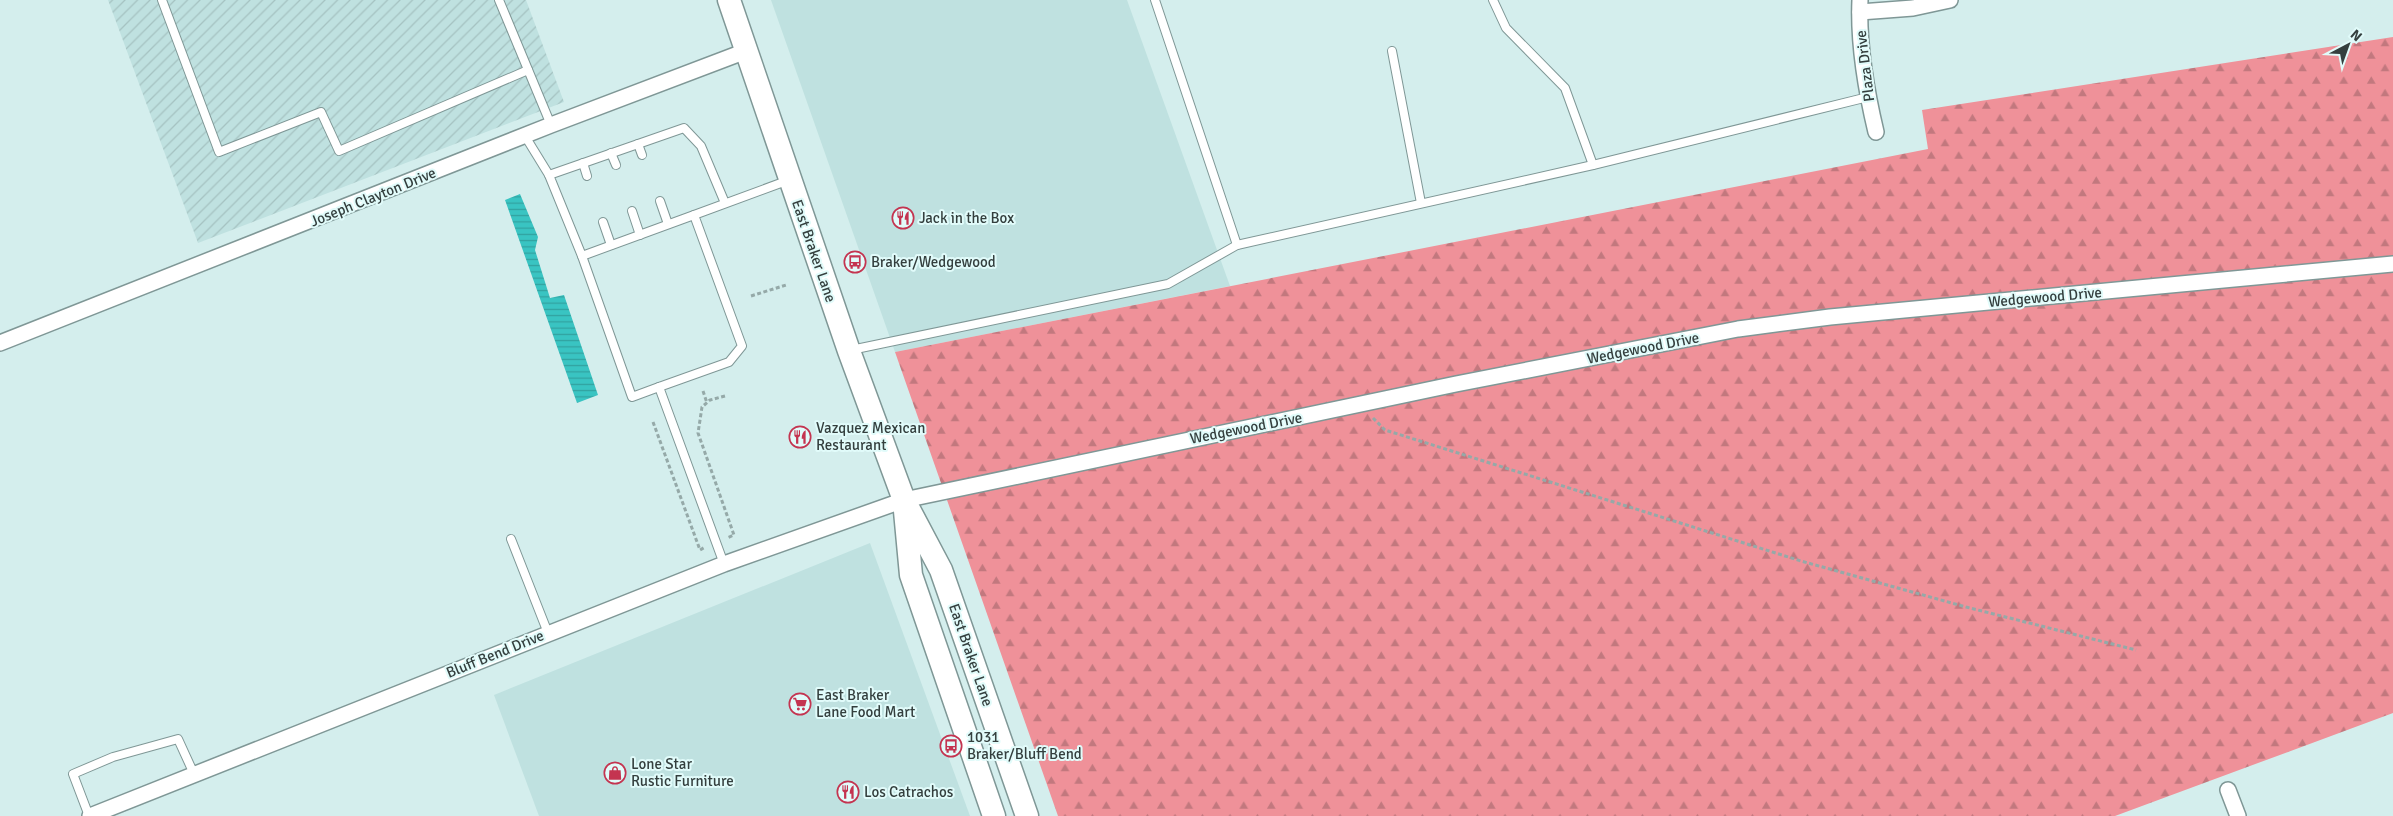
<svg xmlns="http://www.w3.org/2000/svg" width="2393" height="816" font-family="Signika,sans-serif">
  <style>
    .built { fill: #bfe1e0 }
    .industrial { fill: url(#industrial-furrows) }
    .forest { fill: url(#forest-firs) }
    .water { fill: url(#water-rules) }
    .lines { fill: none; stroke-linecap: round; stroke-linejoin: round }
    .lane-casing { stroke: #7f9796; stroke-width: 10 }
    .street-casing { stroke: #7f9796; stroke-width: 18 }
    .secondary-casing { stroke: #7f9796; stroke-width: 25 }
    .path { stroke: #95a9a8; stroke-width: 3; stroke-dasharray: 4 2.5; stroke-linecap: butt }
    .lane { stroke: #fff; stroke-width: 8 }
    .street { stroke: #fff; stroke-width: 15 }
    .secondary { stroke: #fff; stroke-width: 22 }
    .labels { text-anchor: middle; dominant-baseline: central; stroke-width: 4; stroke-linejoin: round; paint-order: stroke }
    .street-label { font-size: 15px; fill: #343f3e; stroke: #e1fbfa }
    .poi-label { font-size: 15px; fill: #343f3e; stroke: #e1fbfa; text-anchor: start }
  </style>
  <defs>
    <pattern id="industrial-furrows" width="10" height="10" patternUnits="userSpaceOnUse" patternTransform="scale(1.25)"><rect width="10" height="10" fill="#bfe1e0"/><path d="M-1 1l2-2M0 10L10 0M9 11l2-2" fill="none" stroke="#a5c2c1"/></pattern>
    <pattern id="forest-firs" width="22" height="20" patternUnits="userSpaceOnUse" patternTransform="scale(1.25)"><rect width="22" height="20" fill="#ef9199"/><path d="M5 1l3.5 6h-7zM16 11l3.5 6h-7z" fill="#c2787e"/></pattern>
    <pattern id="water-rules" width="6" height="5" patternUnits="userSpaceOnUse" patternTransform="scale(1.25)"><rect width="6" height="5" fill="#39c4c2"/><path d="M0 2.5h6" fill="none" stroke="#31a19f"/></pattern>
  </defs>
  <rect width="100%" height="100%" fill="#d4eeed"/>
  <g class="built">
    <path d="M771,0H1127L1230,286L895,352Z"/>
    <path d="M870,543L970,816H539L494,695Z"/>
  </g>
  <path class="industrial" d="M108,0H526L564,102L198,243Z"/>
  <path class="forest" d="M2393,37V713L2115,816H1058L895,352L1928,149L1922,110Z"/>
  <path class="water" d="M520,194L538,237L535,250L550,298L564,295L598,395L577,403L505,200Z"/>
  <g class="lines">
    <g class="lane-casing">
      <g id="lane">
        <path d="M162,0L219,152L321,112L339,151L528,70"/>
        <path d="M499,0L551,125"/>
        <path d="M1155,0L1237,245"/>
        <path d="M1493,0L1506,28L1565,88L1593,165"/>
        <path d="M1392,51L1421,203"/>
        <path d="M525,136L549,175"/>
        <path d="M638,144L642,155"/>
        <path d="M611,153L616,165"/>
        <path d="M583,163L587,176"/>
        <path d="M660,201L668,224"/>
        <path d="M632,211L640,235"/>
        <path d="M694,215L582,256L549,175L684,128L701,146L725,203"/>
        <path d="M603,222L611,245"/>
        <path d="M582,256L632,397L659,387"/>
        <path d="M851,350L1168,284L1237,245L1593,165L1868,97"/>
        <path d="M511,539L548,633"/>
        <path d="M724,564L659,387L729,362L742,346L694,215L789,180"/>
        <path d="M89,816L73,774L113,757L178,739L194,774"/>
      </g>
    </g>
    <g class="street-casing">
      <g id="street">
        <path d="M1860,0C1858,44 1866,90 1876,132"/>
        <path d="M1860,12L1913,8L1950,0"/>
        <path d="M0,343L551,125L746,51"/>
        <path d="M2228,790L2238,816"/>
        <path d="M90,816L724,564L904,500L1456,384L1738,329L1830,317L2393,264"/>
      </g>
    </g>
    <g class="secondary-casing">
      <g id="secondary">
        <path d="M729,0L849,351L904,500L941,570L1027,816"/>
        <path d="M905,511L911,575L994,816"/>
      </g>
    </g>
    <g class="path">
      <path d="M751,296L786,285"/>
      <path d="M703,391L707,403"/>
      <path d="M725,396L710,400L702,407L698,433L734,535L727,538"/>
      <path d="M1373,418L1385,430L1801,561L1966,607L2136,650"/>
      <path d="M653,422L700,550L705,547"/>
    </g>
    <use href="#lane" class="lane"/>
    <use href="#street" class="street"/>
    <use href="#secondary" class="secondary"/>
  </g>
  <defs>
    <g id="restaurant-ring" transform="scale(1.125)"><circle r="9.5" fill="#e1fbfa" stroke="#c43450" stroke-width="1.5"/><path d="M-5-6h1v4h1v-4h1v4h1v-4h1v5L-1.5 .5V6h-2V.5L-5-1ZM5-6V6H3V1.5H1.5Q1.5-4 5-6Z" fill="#c43450"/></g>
    <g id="bus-ring" transform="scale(1.125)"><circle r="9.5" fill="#e1fbfa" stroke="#c43450" stroke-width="1.5"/><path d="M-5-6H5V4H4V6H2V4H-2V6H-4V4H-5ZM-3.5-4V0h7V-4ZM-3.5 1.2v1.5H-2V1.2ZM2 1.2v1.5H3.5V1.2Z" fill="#c43450"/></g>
    <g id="supermarket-ring" transform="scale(1.125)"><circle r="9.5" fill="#e1fbfa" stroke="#c43450" stroke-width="1.5"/><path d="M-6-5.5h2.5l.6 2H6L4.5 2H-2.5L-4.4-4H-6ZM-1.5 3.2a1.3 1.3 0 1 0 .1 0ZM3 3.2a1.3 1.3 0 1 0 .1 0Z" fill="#c43450"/></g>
    <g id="shop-ring" transform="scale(1.125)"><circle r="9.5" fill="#e1fbfa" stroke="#c43450" stroke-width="1.5"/><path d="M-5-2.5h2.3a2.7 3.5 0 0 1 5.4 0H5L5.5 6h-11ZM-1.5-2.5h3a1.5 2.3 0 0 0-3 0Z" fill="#c43450"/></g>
  </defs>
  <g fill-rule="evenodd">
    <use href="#restaurant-ring" x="903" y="218"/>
    <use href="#bus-ring" x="855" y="262"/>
    <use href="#restaurant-ring" x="800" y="437"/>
    <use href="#supermarket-ring" x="800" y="704"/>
    <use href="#bus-ring" x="951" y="746"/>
    <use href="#shop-ring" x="615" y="773"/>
    <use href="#restaurant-ring" x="848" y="792"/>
  </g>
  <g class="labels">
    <g class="street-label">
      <text transform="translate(1865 66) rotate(-97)">Plaza Drive</text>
      <text transform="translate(373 197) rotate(-22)">Joseph Clayton Drive</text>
      <text transform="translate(814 251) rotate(71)">East Braker Lane</text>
      <text transform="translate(2045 297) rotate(-5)">Wedgewood Drive</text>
      <text transform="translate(1643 348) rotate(-11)">Wedgewood Drive</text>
      <text transform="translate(1246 428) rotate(-11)">Wedgewood Drive</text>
      <text transform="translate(495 654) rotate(-22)">Bluff Bend Drive</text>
      <text transform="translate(971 655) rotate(71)">East Braker Lane</text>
    </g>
    <g class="poi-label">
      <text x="919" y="218">Jack in the Box</text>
      <text x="871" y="262">Braker/Wedgewood</text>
      <text x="816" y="428">Vazquez Mexican<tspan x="816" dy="17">Restaurant</tspan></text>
      <text x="816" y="695">East Braker<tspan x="816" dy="17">Lane Food Mart</tspan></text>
      <text x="967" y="737">1031<tspan x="967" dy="17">Braker/Bluff Bend</tspan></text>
      <text x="631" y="764">Lone Star<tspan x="631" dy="17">Rustic Furniture</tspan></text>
      <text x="864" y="792">Los Catrachos</text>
    </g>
  </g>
  <g transform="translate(2348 45) rotate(41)" stroke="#e1fbfa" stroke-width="4" paint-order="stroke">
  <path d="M0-4L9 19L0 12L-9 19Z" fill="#343f3e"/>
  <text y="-8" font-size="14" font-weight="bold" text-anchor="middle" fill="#343f3e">N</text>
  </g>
</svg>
